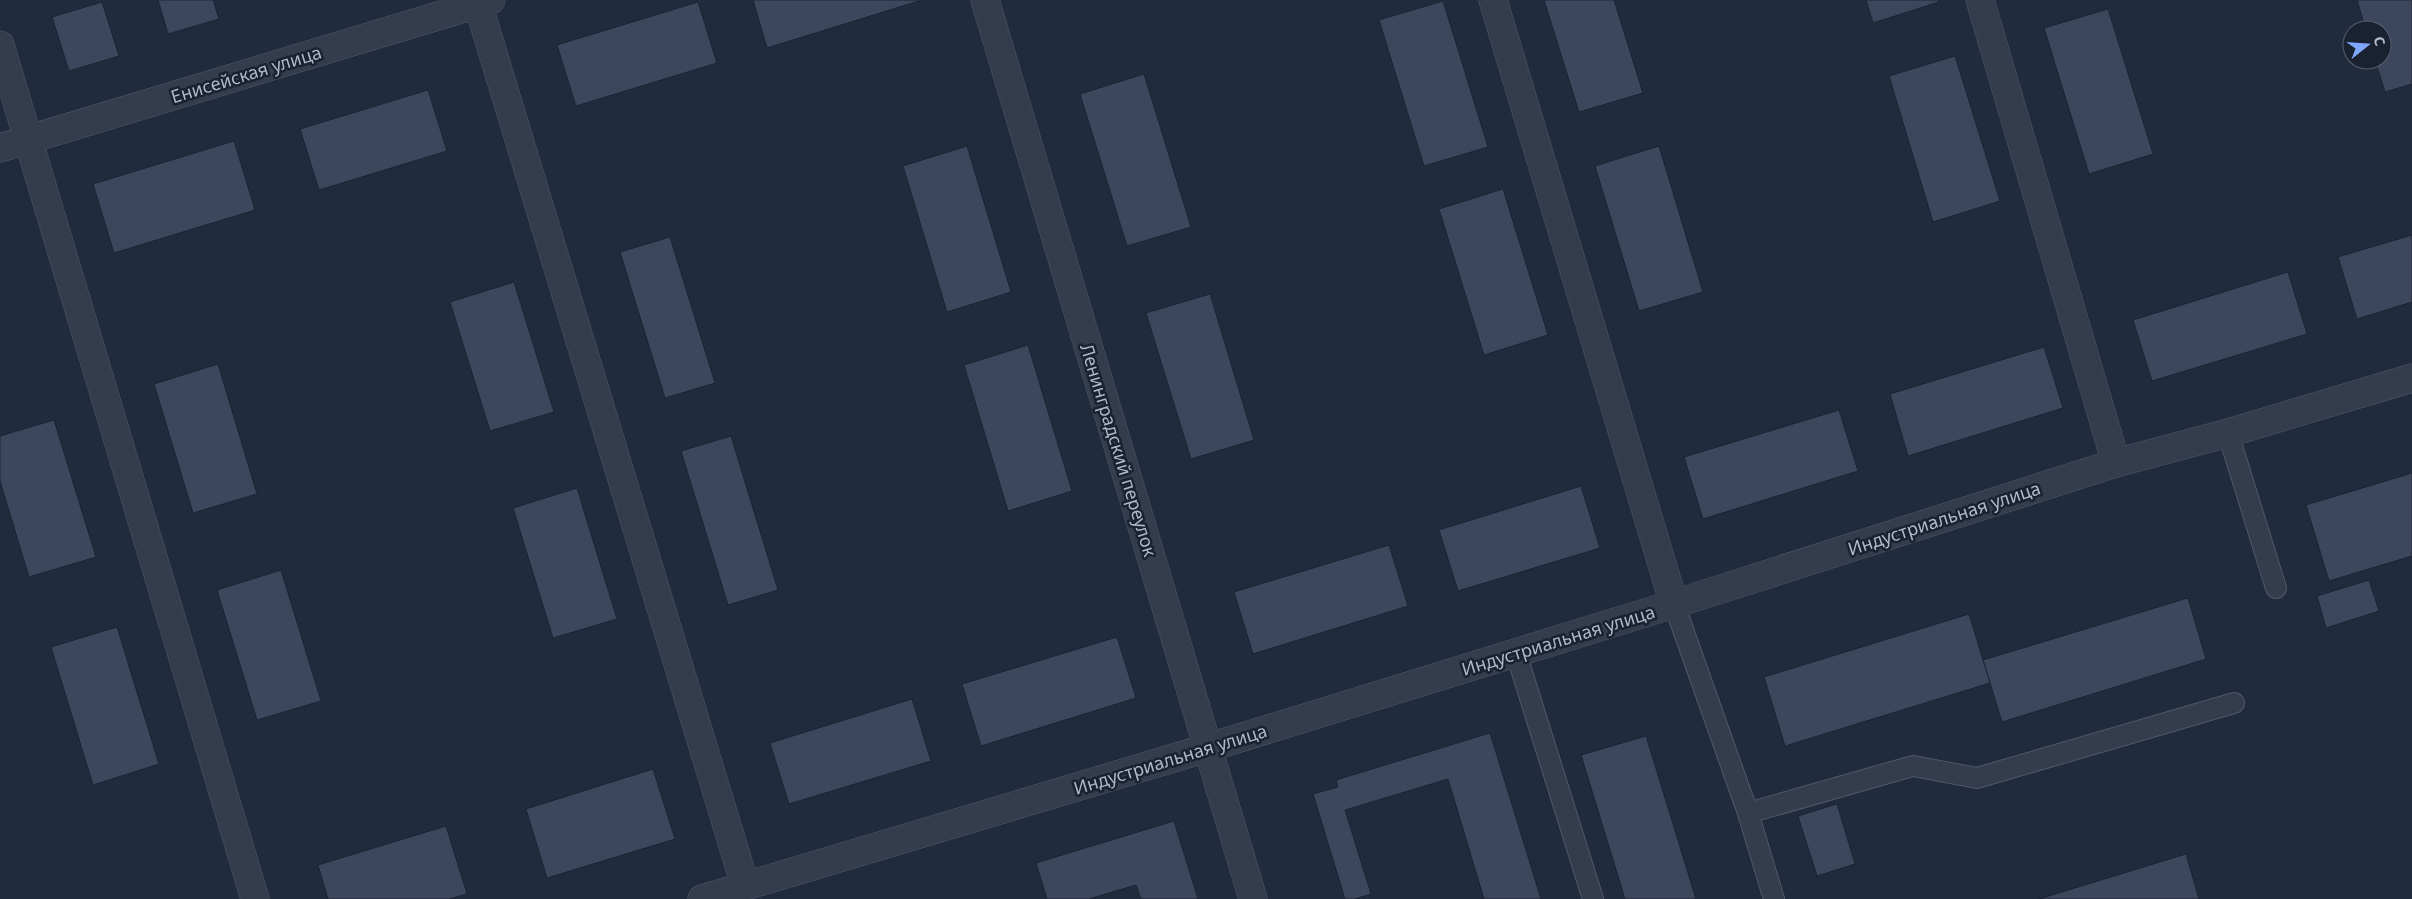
<svg xmlns="http://www.w3.org/2000/svg" width="2412" height="899" font-family="'Noto Sans',sans-serif">
  <style>
    .building { fill: #3c475e; stroke: #1c2434 }
    .lines { fill: none; stroke-linecap: round; stroke-linejoin: round }
    .service-casing { stroke: #505868; stroke-width: 22 }
    .minor-casing { stroke: #505868; stroke-width: 29 }
    .service { stroke: #343d4d; stroke-width: 20 }
    .minor { stroke: #343d4d; stroke-width: 28 }
    .labels { text-anchor: middle; dominant-baseline: central; stroke-width: 5; stroke-linejoin: round; paint-order: stroke }
    .street-label { font-size: 18px; fill: #b0b8c9; stroke: #1a2232 }
  </style>
  <rect width="100%" height="100%" fill="#202b3d"/>
  <g class="building">
    <path d="M158,0H213L219,19L168,34Z"/>
    <path d="M753,0H922L767,48Z"/>
    <path d="M1544,0H1614L1643,93L1579,112Z"/>
    <path d="M1866,0H1938L1939,2L1873,23Z"/>
    <path d="M2357,0H2412V84L2385,92L2375,60H2382V30H2366Z"/>
    <path d="M1443,1L1488,147L1424,166L1379,20Z"/>
    <path d="M102,2L119,56L69,71L52,17Z"/>
    <path d="M698,2L717,63L576,106L557,45Z"/>
    <path d="M2108,9L2153,154L2089,174L2044,28Z"/>
    <path d="M1955,56L2000,201L1933,222L1889,76Z"/>
    <path d="M1144,74L1191,227L1127,246L1080,94Z"/>
    <path d="M428,90L447,151L319,190L300,129Z"/>
    <path d="M234,141L255,210L114,253L93,184Z"/>
    <path d="M967,146L1011,292L947,312L903,166Z"/>
    <path d="M1659,146L1703,292L1639,311L1595,166Z"/>
    <path d="M1503,189L1548,335L1484,355L1439,209Z"/>
    <path d="M2412,235V302L2357,319L2338,257Z"/>
    <path d="M670,237L715,383L665,398L620,252Z"/>
    <path d="M2288,272L2307,334L2152,381L2133,320Z"/>
    <path d="M514,282L554,412L490,431L450,302Z"/>
    <path d="M1210,294L1254,440L1191,459L1146,313Z"/>
    <path d="M1028,345L1072,491L1008,511L964,365Z"/>
    <path d="M2044,347L2063,408L1908,456L1890,394Z"/>
    <path d="M218,364L257,494L193,513L154,384Z"/>
    <path d="M1839,410L1858,471L1703,519L1684,457Z"/>
    <path d="M54,420L96,557L29,577L0,481V436Z"/>
    <path d="M731,436L778,590L728,605L681,451Z"/>
    <path d="M2412,473V556L2329,581L2306,505Z"/>
    <path d="M1581,486L1600,548L1458,591L1439,530Z"/>
    <path d="M577,488L617,619L553,638L513,508Z"/>
    <path d="M1389,545L1408,606L1253,654L1234,592Z"/>
    <path d="M281,570L321,701L257,720L217,590Z"/>
    <path d="M2369,580L2379,611L2326,628L2317,596Z"/>
    <path d="M2188,598L2206,659L2002,722L1983,660Z"/>
    <path d="M1969,614L1990,683L1785,746L1764,677Z"/>
    <path d="M117,627L159,764L93,785L51,647Z"/>
    <path d="M1117,637L1136,698L981,746L962,684Z"/>
    <path d="M912,699L931,761L789,804L770,743Z"/>
    <path d="M1490,733L1541,899H1484L1448,779L1345,810L1371,894L1355,899H1345L1313,794L1338,787L1336,780Z"/>
    <path d="M1646,736L1696,899H1625L1581,755Z"/>
    <path d="M653,769L675,839L547,878L526,809Z"/>
    <path d="M1837,804L1855,864L1817,876L1798,816Z"/>
    <path d="M1174,821L1198,899H1141L1136,885L1089,899H1047L1036,863Z"/>
    <path d="M446,826L467,894L449,899H328L318,865Z"/>
    <path d="M2186,854L2199,899H2039Z"/>
  </g>
  <g class="lines">
    <g class="service-casing">
      <g id="service">
        <path d="M2228,433L2276,588"/>
        <path d="M1674,604L1748,813L1774,899"/>
        <path d="M1516,653L1593,899"/>
        <path d="M1748,813L1913,766L1977,778L2234,703"/>
      </g>
    </g>
    <g class="minor-casing">
      <g id="minor">
        <path d="M985,0L1253,899"/>
        <path d="M1493,0L1674,604"/>
        <path d="M1980,0L2116,463"/>
        <path d="M478,4L745,885"/>
        <path d="M0,45L255,899"/>
        <path d="M0,148L491,0"/>
        <path d="M702,899L1207,748L1674,604L2116,463L2228,433L2412,378"/>
      </g>
    </g>
    <use href="#service" class="service"/>
    <use href="#minor" class="minor"/>
  </g>
  <g class="labels">
    <g class="street-label">
      <text transform="translate(246 74) rotate(-17)">Енисейская улица</text>
      <text transform="translate(1119 450) rotate(73)">Ленинградский переулок</text>
      <text transform="translate(1944 518) rotate(-18)">Индустриальная улица</text>
      <text transform="translate(1558 640) rotate(-17)">Индустриальная улица</text>
      <text transform="translate(1170 759) rotate(-17)">Индустриальная улица</text>
    </g>
  </g>
  <g transform="translate(2367 45) rotate(73)"><circle r="24" fill="#1a2232" stroke="#565e6e"/>
  <path d="M0-4L9 19L0 12L-9 19Z" fill="#7fa7ff"/>
  <text y="-8" font-size="14" font-weight="bold" text-anchor="middle" fill="#b0b8c9">С</text>
  </g>
</svg>
